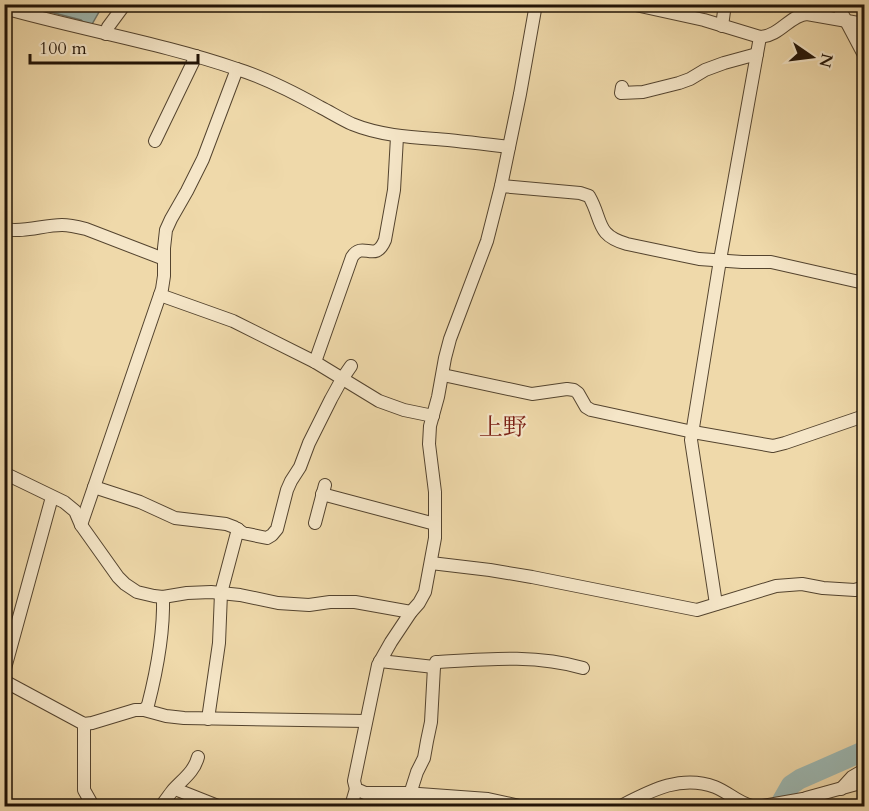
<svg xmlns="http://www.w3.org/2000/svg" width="869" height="811" font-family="Cardo,'Noto Serif JP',serif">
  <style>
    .water { fill: #9db8b2; stroke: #6b766d; stroke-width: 1.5 }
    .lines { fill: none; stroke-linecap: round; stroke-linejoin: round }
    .river { stroke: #9db8b2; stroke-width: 20 }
    .street-casing { stroke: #54442f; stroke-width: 14 }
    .street { stroke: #f5e6c8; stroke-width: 12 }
    .labels { text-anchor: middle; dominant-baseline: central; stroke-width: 4.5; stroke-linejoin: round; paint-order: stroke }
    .quarter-label { font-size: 24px; fill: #7a1f14; stroke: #f5e6c8 }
  </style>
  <rect width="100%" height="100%" fill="#efd9aa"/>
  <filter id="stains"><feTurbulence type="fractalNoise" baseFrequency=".00333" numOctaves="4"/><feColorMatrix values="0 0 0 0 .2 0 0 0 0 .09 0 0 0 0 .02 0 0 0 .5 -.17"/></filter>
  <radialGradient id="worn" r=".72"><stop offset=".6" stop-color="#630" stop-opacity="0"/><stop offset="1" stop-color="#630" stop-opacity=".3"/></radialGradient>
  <path class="water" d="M23,5H103L91,26L86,25L81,20Z"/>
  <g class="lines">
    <path class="river" d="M779,806L791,785L800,779L864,751"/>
    <g class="street-casing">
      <g id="street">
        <path d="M631,4L704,20L760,37C780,36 790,15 807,14L864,24"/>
        <path d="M837,4L864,55"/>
        <path d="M4,8C82,30 161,43 237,69C266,78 293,92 320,107C330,112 341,119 352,124C379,135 408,137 436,139C460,141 484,144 509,147"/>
        <path d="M722,26L725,4"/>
        <path d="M106,34L108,27L125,4"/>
        <path d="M622,87L621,93L643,92L679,83L690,79L705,70L724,63L757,54"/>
        <path d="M155,141L196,56"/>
        <path d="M501,186L580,193L589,196C603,220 595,235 627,244L699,259L742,262H771L864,283"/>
        <path d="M4,229C24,233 43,225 62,225C70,225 78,227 86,229L164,259"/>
        <path d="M160,295L233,321L315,362L379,401L404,410L433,416"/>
        <path d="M315,362L352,257C363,240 375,264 385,240L394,190L397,137"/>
        <path d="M443,375L532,394L567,389L574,390L578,393L586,407L591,410L693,432L773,446L785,443L864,416"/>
        <path d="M4,473L64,502L75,511L81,525L118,577L125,584L137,592L154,596L163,597L187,593L211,592L240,595L278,603L309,605L330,602H355L411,612"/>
        <path d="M94,487L140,502L175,518L226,524L234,527L243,533L267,538L272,535L277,529L287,490L291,481L300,467L309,443L331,399L342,379L351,366"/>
        <path d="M322,494L435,524"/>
        <path d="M315,523L325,485"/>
        <path d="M81,525L162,289L164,276V248L166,230L171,219L187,191L203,159L237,69"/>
        <path d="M431,563L490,570L532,577L697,610L776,586L802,584L823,588L855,590L864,587"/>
        <path d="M716,604L691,440L720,260L760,37"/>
        <path d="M380,661L434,667"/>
        <path d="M4,672L52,497"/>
        <path d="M4,676L6,682L84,724L92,723L135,710H144L166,716L184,718L366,721"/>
        <path d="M144,710L148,705C157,670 164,633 163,597"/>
        <path d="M208,719L219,643L221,593L238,529"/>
        <path d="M84,724V790L93,806"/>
        <path d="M175,789L218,806"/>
        <path d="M841,789L852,777L864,770"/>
        <path d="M410,794L417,772L424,758L427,741L431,722L434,667L436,662C485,659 536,654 583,668"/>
        <path d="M161,806C165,801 169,795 173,790C183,779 194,772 198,757"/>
        <path d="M351,806L356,789"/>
        <path d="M520,806L488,799L405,793H365L356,789L354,781L378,665L391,642L411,612L419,603L425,592L435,538V492L429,444L430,426L438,397L445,358L450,339L487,241L501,186L520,94L536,4"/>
        <path d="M621,806C650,791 681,774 715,787C728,792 738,803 752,806"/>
        <path d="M763,806L803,799"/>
        <path d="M796,806L806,798L864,782"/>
      </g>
    </g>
    <use href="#street" class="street"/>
  </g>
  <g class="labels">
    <g class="quarter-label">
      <text x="503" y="427">上野</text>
    </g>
  </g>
  <rect width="869" height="811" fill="none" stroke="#efd9aa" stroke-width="24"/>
  <rect x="6" y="6" width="857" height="799" fill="none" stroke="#211306" stroke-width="3"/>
  <rect x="12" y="12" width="845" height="787" fill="none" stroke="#211306" stroke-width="1.5"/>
  <g transform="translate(812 57) rotate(104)" stroke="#f5e6c8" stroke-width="4.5" paint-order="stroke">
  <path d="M0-4.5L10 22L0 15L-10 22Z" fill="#211306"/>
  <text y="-9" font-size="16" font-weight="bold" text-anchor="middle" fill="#211306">N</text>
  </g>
  <path d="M30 54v9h168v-9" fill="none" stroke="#211306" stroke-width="3"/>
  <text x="39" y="54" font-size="18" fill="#211306" stroke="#f5e6c8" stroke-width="4.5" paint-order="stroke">100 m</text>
  <rect width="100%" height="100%" filter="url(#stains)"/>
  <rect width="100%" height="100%" fill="url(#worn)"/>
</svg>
